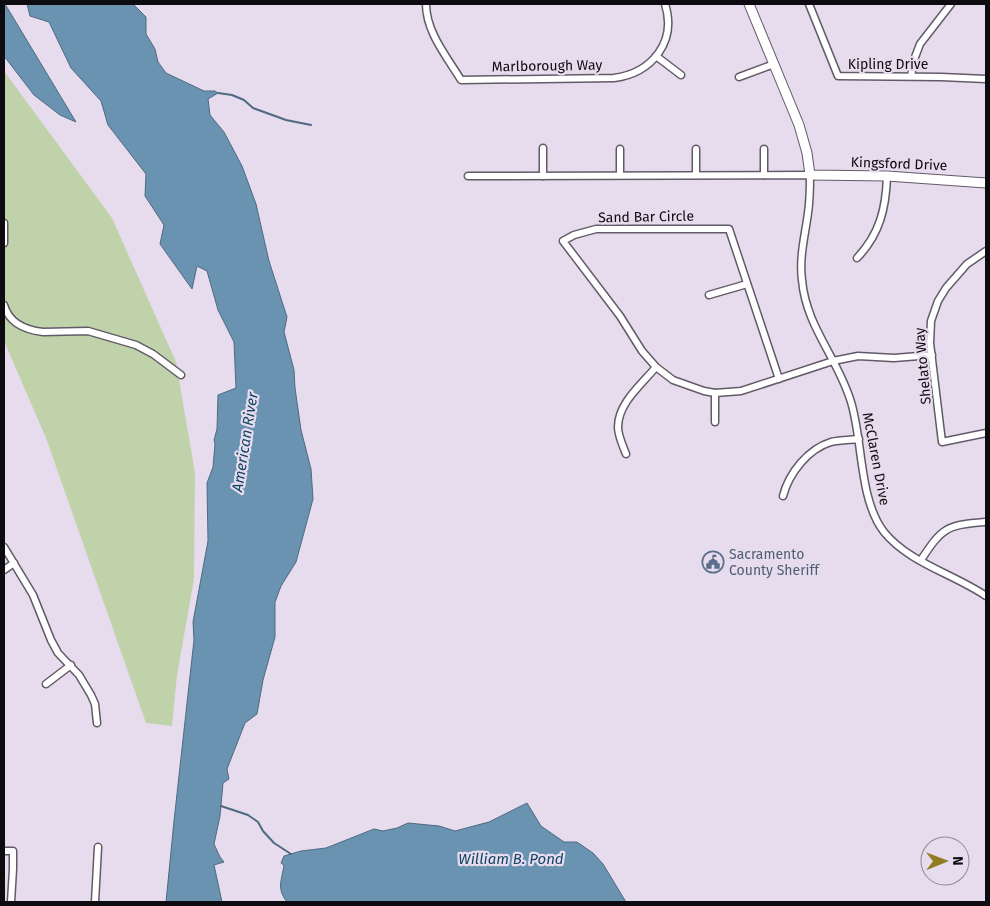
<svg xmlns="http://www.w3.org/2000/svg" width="990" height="906" font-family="'Fira Sans',sans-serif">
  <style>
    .green { fill: #c0d2aa }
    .water { fill: #6993b1; stroke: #4e6a81 }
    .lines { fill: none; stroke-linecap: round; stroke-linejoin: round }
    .stream { stroke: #4e6a81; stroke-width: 2 }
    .street-casing { stroke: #635a68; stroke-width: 9 }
    .secondary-casing { stroke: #635a68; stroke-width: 11 }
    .street { stroke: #fff; stroke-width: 6 }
    .secondary { stroke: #fff; stroke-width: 9 }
    .labels { text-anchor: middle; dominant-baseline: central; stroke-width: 4.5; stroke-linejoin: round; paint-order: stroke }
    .street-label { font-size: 14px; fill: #0e0b10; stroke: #e7dced }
    .service-label { font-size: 14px; fill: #4e5e75; stroke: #e7dced; text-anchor: start }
    .water-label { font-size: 15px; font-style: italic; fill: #104565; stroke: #e7dced }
  </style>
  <rect width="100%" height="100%" fill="#e7dced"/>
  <path class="green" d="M4,71L112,218L176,362L195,473L194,579L177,675L172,726L146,723L46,438L4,341Z"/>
  <g class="water">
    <path d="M4,4H5L76,122L60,115L34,95L4,56Z"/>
    <path d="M27,4H133L146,17V34L155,49L158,62L166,73L204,91H215L218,93L208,99L210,115L224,132L242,166L256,204L269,261L287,317L284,332L294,370L295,388L301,430L311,469L313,499L296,562L281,586L275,602V637L263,680L257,714L245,723L227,769L229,779L223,783L220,816L214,844L220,857L224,862L214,865L222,902H166L174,821L194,640L193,622L208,541L207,483L213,467L215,444L214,440L217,429L218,395L236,388L234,342L218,310L207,271L197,266L192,289L160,244L164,225L145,196L146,174L108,125L101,101L71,68L49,22L30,16Z"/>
    <path d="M527,803L541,826L564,842H577L593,853L603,864L626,902H287C276,888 282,880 284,865L281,863L284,856L301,851L326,848L374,829L383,831L397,828L408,823L439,826L455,831L489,822Z"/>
  </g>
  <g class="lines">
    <g class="stream">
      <path d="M218,93L232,95L244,100L253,108L286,120L311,125"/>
      <path d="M221,806L248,815L258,822L263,831L274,843L291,854"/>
    </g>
    <g class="street-casing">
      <g id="street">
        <path d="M426,4C426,32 447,57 461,80L614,78C652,73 677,42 665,4"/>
        <path d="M809,4L838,76L941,77L986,79"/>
        <path d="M656,56L681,75"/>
        <path d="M911,76L914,60L920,44L951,4"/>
        <path d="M739,77L774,64"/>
        <path d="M696,149V175"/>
        <path d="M620,175V149"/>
        <path d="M764,175V149"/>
        <path d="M468,176L810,175C810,188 810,200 808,213C805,236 799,257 802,280C806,327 838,358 851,402C863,441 859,500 884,532C909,563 954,574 986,596"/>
        <path d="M543,176V148"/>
        <path d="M4,223V243"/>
        <path d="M986,251L967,264L946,288L938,301L931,321L930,343L942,442L986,433"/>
        <path d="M857,258C880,234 886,208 887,176"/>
        <path d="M709,295L747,284"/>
        <path d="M4,305C9,323 25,330 43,332L88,331L136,345L153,354L181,375"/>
        <path d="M779,379L729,229H596L574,235L563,241L620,316L642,351L656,367L673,380L704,391L715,393L741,391L833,361L858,356L894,358L932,355"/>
        <path d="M715,393V422"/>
        <path d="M626,454C623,446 618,436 618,427C618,403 642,384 656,367"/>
        <path d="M783,496C789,473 808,449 831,442C840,440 850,440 859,439"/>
        <path d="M4,547L33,595L51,640L58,653L79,675L91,695L95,704L97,723"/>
        <path d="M921,560C942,528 946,525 985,522"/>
        <path d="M4,570L14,563"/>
        <path d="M46,684L71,665"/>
        <path d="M4,851H13V869L11,902"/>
        <path d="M95,902L98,847"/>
      </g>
    </g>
    <g class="secondary-casing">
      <path id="secondary" d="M749,4L799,125L807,153L810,175L887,176L986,183"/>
    </g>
    <use href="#street" class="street"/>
    <use href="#secondary" class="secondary"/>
  </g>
  <defs>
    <g id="civic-ring" transform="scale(1.125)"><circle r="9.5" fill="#e7dced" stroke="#5c6f8a" stroke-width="1.5"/><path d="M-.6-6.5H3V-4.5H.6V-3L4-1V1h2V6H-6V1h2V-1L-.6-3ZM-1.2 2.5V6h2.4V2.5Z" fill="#5c6f8a"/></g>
  </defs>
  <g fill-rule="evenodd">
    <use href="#civic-ring" x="713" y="562"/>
  </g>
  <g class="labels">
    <g class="street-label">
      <text x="888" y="64">Kipling Drive</text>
      <text transform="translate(547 66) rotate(-1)">Marlborough Way</text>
      <text transform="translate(899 164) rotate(2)">Kingsford Drive</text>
      <text transform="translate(646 217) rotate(-1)">Sand Bar Circle</text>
      <text transform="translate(923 366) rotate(-95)">Shelato Way</text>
      <text transform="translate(876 459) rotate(79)">McClaren Drive</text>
    </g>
    <g class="service-label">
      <text x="729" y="554">Sacramento<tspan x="729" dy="16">County Sheriff</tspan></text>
    </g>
    <g class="water-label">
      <text transform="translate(245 442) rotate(-81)">American River</text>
      <text x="511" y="859">William B. Pond</text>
    </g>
  </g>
  <rect width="990" height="906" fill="none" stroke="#0e0b10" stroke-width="10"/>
  <g transform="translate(945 861) rotate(89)"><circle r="24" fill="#e7dced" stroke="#908895"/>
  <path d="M0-4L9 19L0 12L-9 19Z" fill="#927c23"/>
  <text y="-8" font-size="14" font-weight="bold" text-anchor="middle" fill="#0e0b10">N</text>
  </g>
</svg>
